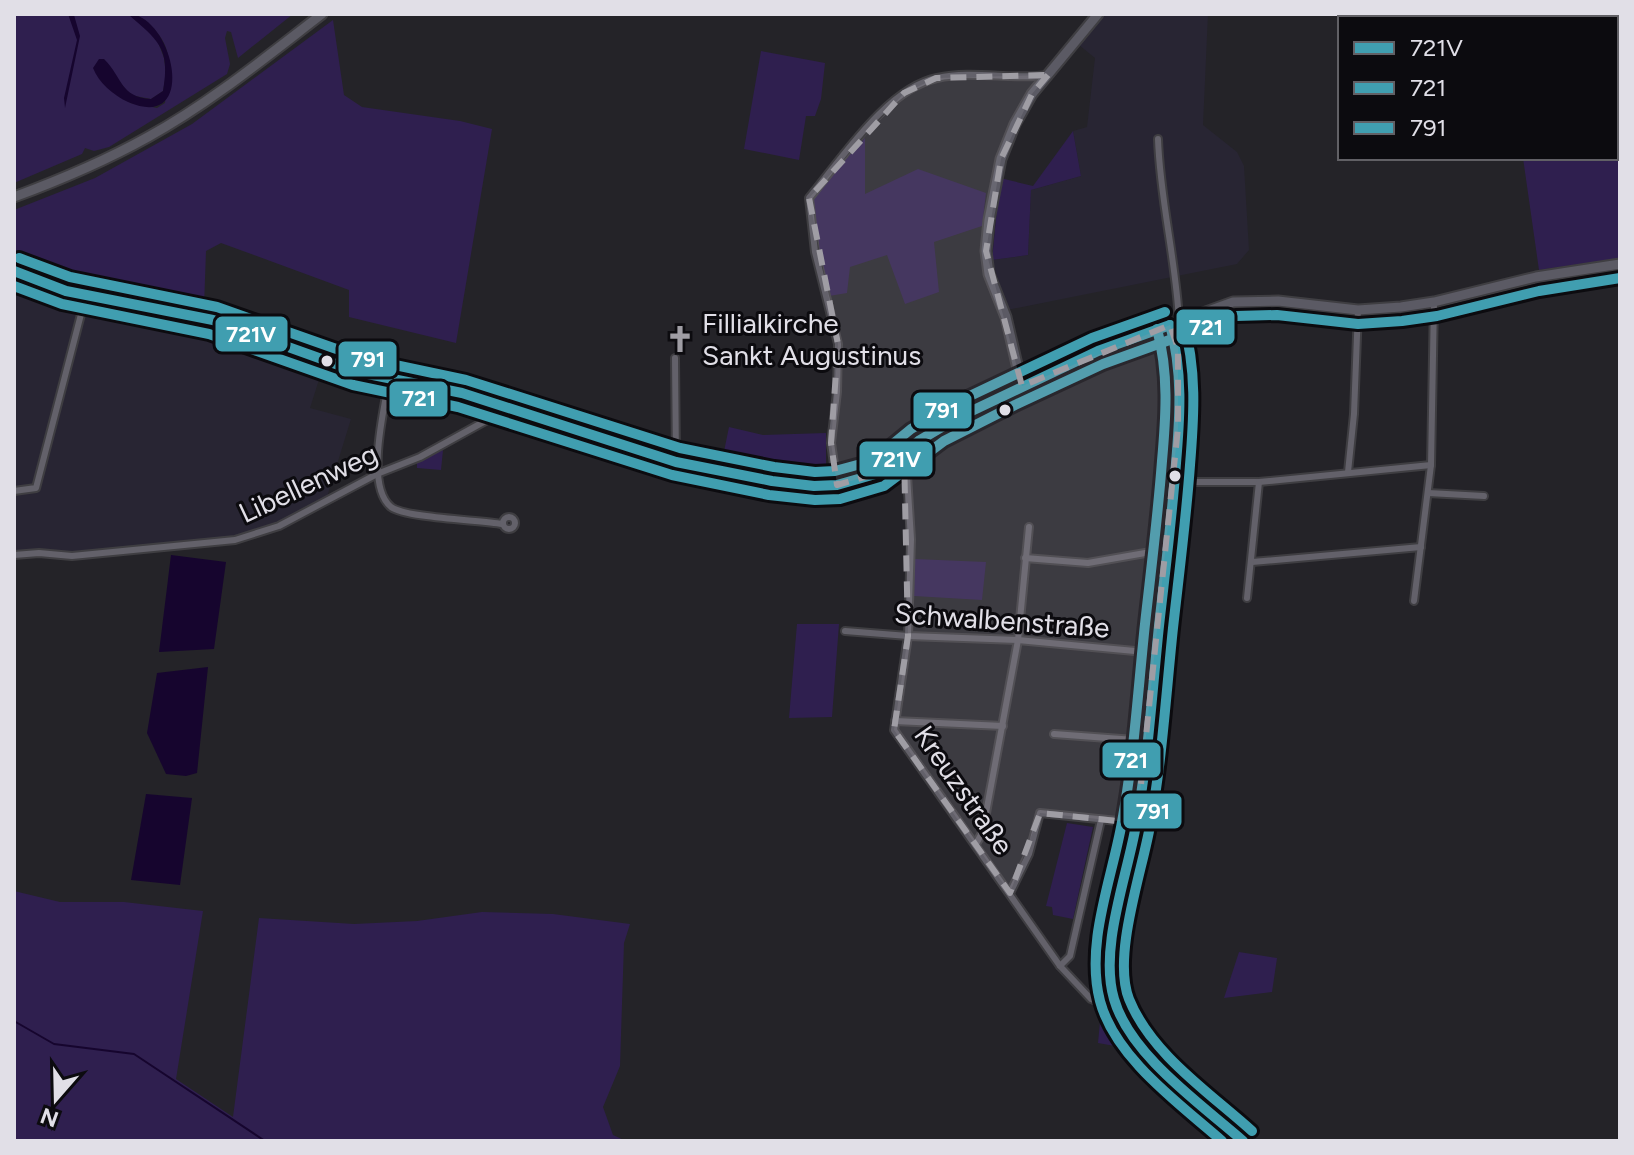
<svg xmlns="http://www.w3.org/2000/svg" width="1634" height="1155" font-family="Figtree,sans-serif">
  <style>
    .built { fill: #282533 }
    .green { fill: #2f1f4f }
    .water { fill: #16052e }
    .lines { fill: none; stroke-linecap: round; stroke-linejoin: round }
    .stream { stroke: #16052e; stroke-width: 2 }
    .street-casing { stroke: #3f3e42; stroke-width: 10 }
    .secondary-casing { stroke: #3f3e42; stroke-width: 13 }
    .street { stroke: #63616a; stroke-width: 6 }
    .secondary { stroke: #5b5a64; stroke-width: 9 }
    .bus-1-casing { stroke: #0c0b0f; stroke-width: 16 }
    .bus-2-casing { stroke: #0c0b0f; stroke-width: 16 }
    .bus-3-casing { stroke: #0c0b0f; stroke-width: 16 }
    .bus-1 { stroke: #409eb0; stroke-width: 10 }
    .bus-2 { stroke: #409eb0; stroke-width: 10 }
    .bus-3 { stroke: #409eb0; stroke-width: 10 }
    .marked { fill: #9f9da4; fill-opacity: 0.2; stroke: #9f9da4; stroke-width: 6; stroke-dasharray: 16 10; stroke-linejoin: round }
    .bus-dot { fill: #e1dfe7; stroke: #0c0b0f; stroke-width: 3 }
    .labels { text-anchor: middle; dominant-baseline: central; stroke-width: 6; stroke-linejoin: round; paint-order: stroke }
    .poi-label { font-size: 28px; fill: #e1dfe7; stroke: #0c0b0f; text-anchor: start }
    .street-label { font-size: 28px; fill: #e1dfe7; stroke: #0c0b0f }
    .line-badge { stroke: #0c0b0f; stroke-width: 3 }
    .badge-label { font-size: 22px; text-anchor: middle; font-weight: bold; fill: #fff }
  </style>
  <rect width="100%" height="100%" fill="#242328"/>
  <g class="built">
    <path d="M1103,14H1208L1203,125L1237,152L1244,166L1249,250L1237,264L1007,310L992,260L1028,255L1031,190L1081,176L1073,131L1087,127L1095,58L1079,45Z"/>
    <path d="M14,280L70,299L209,325L324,364L310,408L351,419L327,497L279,525L235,537L71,553H14Z"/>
  </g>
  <g class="green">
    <path d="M14,14H128L156,37L164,58L166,75L163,91L151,99L130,95L119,81L130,103L157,108L165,103C170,58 176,43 136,14H293L238,58L231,32L227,31L225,38L230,64L227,74L109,147L94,151L85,148L82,154L14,183Z"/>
    <path d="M333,20L344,95L362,107L460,121L492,129L456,343L349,317V290L221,243L206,251L204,307C139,295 74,287 14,259V210L95,178L192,124Z"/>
    <path d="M761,51L825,63L821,99L815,116H806L799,160L744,149Z"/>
    <path d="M1616,96L1620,97V258L1539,270L1523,158H1616Z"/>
    <path d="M1073,131L1081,176L1031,190L1028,255L992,260L1000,178L1033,186Z"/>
    <path d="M865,138V194L918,169L986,193L982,226L934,242L939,292L905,304L887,255L850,267L847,293L829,296L815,250L810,199Z"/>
    <path d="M729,427L763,435L826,433V480L721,466Z"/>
    <path d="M443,450L441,470L417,468V462Z"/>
    <path d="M915,559L986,562L982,600L914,596Z"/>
    <path d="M797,624H839L832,717L789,718Z"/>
    <path d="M1067,823L1093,827L1073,919L1053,915L1052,907L1046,906Z"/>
    <path d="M14,891L60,902H124L203,911L176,1079L233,1117L259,918L354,924L417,921L482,912L553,914L630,924L624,943L620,1066L603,1107L613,1135L626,1141H14Z"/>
    <path d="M1239,952L1277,958L1272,992L1224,998Z"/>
    <path d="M1101,1011L1120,1030L1132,1049L1098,1043Z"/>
  </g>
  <g class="water">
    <path d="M68,14L74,15L80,36L65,108L64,98L77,40Z"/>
    <path d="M128,14C173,14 200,133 128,102C113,95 99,83 93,68L99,59H104C123,78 120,97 151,99L163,91C171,47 157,40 128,14Z"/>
    <path d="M171,555L226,562L214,649L159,652Z"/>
    <path d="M208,667L197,773L186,776L166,774L147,733L157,673Z"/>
    <path d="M146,794L192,798L180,885L131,880Z"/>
  </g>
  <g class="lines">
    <g class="stream">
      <path d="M1522,14L1527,18"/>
      <path d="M14,1021L54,1044L134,1054L265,1141"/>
    </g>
    <g class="street-casing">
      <g id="street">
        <path d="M1158,139C1160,200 1176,260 1179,321"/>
        <path d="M1170,325C1184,365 1180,410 1177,452C1173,510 1166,568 1159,627C1152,693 1148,760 1136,825C1128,873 1101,953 1114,999C1130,1052 1203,1104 1243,1141"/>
        <path d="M675,358L676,462"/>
        <path d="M389,380C384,409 365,486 391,507C406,518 480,520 502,524"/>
        <path d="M898,458L907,475L911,539L908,636L894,730L1060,966L1091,999L1098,1002L1114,997"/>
        <path d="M1348,472L1354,414L1358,310"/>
        <path d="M1175,482H1259L1431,465"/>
        <path d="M837,485L831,443L837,392L838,344L815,252L809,198C841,160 887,88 937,78C973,70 1012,80 1048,75"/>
        <path d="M14,491L36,488L86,295"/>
        <path d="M1428,493L1484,496"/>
        <circle cx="509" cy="523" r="6"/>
        <path d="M14,555L39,553L72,556L235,540L279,526L377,474L420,457L507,409"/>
        <path d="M1025,558L1088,563L1168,549"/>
        <path d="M1252,562L1421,547"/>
        <path d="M1247,598L1259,482"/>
        <path d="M1414,601L1431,465L1434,302"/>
        <path d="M845,631L908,636L1018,640L1156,653"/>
        <path d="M895,721L1003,726"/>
        <path d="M1054,734L1148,741"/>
        <path d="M976,844L982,833L986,813L1018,640L1029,527"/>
        <path d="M1010,893L1029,854L1040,813L1137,823"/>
        <path d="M1060,966L1070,956L1101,820"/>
      </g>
    </g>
    <g class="secondary-casing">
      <g id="secondary">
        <path d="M14,197C60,180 105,161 148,137C210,103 266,57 322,14"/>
        <path d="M14,271L66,291L213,320L358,372L462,393L676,462L772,481L814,486L837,485L867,478L879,473L936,429L1009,392L1098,351L1233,302L1278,301L1358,310L1401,307L1434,302L1536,277L1620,264"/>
        <path d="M1022,386L1006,317L989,274L986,251L989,220L1001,159L1015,124L1032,94L1098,14"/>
      </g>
    </g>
    <use href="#street" class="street"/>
    <use href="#secondary" class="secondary"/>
    <g class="bus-1-casing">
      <g id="bus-1">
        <path d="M14,271L66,291L213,320L358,372L462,393L676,462L772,481L814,486L837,485L879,473L920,440L959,417L1098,351L1170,325"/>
        <path d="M1170,325C1183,371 1180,417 1176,463C1172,518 1165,572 1159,626C1152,693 1148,760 1136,825C1127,877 1099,948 1114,999C1130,1055 1201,1104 1243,1141"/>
      </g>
    </g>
    <g class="bus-2-casing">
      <g id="bus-2">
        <path d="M14,286L62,304L209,334L353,385L458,407L672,475L769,495L815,500L840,499L884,486L944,441L1015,405L1103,364L1236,316L1277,315L1358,324L1402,321L1437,316L1539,291L1620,278"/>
        <path d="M1157,329C1169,373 1166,416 1162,461C1158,515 1151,570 1145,624C1138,690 1134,757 1122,822C1112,879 1085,943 1100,1001C1115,1058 1180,1104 1222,1141"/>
      </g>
    </g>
    <g class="bus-3-casing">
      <g id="bus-3">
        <path d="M19,258L70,277L217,307L362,358L466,380L680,448L774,467L815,472L835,471L872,461L911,429L953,404L1092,338L1165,312"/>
        <path d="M1183,321C1197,369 1194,416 1190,465C1186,520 1179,574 1173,628C1166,694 1162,761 1150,826C1142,872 1112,956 1129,999C1151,1054 1210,1093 1252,1131"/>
      </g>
    </g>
    <use href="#bus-1" class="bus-1"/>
    <use href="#bus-2" class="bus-2"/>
    <use href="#bus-3" class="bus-3"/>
  </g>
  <path class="marked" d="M1048,75L1032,94L1001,159L986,251L1022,386L1170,325L1178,348V428L1137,823L1040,813L1010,893L894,730L908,636L904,453L879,473L837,485L831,443L838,344L809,198L904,93L936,78Z"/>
  <defs>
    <g id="church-bare" transform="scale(2.16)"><path d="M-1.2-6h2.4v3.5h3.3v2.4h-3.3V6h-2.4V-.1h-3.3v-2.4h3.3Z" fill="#9f9da4" stroke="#0c0b0f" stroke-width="2.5" paint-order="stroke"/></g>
  </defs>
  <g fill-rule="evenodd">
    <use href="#church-bare" x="680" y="339"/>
  </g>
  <g class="bus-dot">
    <circle cx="327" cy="361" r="7"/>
    <circle cx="1005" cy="410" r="7"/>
    <circle cx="1175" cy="476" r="7"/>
  </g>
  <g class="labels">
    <g class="poi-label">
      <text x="702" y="323">Fillialkirche<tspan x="702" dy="32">Sankt Augustinus</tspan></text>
    </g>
    <g class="street-label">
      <text transform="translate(308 483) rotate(-25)">Libellenweg</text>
      <text transform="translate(1002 620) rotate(4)">Schwalbenstraße</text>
      <text transform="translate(964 790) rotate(55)">Kreuzstraße</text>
    </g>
  </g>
  <g class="line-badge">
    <rect x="1175" y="308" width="61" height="38" rx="8" fill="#409eb0"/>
    <rect x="214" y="315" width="75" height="38" rx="8" fill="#409eb0"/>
    <rect x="337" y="340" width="61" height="38" rx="8" fill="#409eb0"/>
    <rect x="388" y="380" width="61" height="38" rx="8" fill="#409eb0"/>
    <rect x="912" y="391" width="61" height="39" rx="8" fill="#409eb0"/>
    <rect x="858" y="440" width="76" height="38" rx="8" fill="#409eb0"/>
    <rect x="1101" y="741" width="61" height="38" rx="8" fill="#409eb0"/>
    <rect x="1122" y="792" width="61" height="38" rx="8" fill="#409eb0"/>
  </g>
  <g class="badge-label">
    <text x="1206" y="335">721</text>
    <text x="251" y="342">721V</text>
    <text x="368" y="367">791</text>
    <text x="419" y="406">721</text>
    <text x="942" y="418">791</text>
    <text x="896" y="467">721V</text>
    <text x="1131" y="768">721</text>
    <text x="1153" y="819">791</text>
  </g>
  <rect width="1634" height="1155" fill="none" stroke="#e1dfe7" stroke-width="32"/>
  <rect x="1338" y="16" width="280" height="144" fill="#0c0b0f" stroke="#616065" stroke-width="2"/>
  <rect x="1354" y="42" width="40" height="12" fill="#409eb0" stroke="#616065" stroke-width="2"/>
  <text x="1410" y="56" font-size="24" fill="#e1dfe7">721V</text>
  <rect x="1354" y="82" width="40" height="12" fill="#409eb0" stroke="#616065" stroke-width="2"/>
  <text x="1410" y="96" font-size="24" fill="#e1dfe7">721</text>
  <rect x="1354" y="122" width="40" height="12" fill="#409eb0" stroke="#616065" stroke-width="2"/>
  <text x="1410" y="136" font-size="24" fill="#e1dfe7">791</text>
  <g transform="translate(56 1099) rotate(200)" stroke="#0c0b0f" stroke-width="6" paint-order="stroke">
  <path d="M0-6L14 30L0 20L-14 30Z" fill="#e1dfe7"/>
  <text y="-12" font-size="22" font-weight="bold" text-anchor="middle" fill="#e1dfe7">N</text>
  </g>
</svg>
